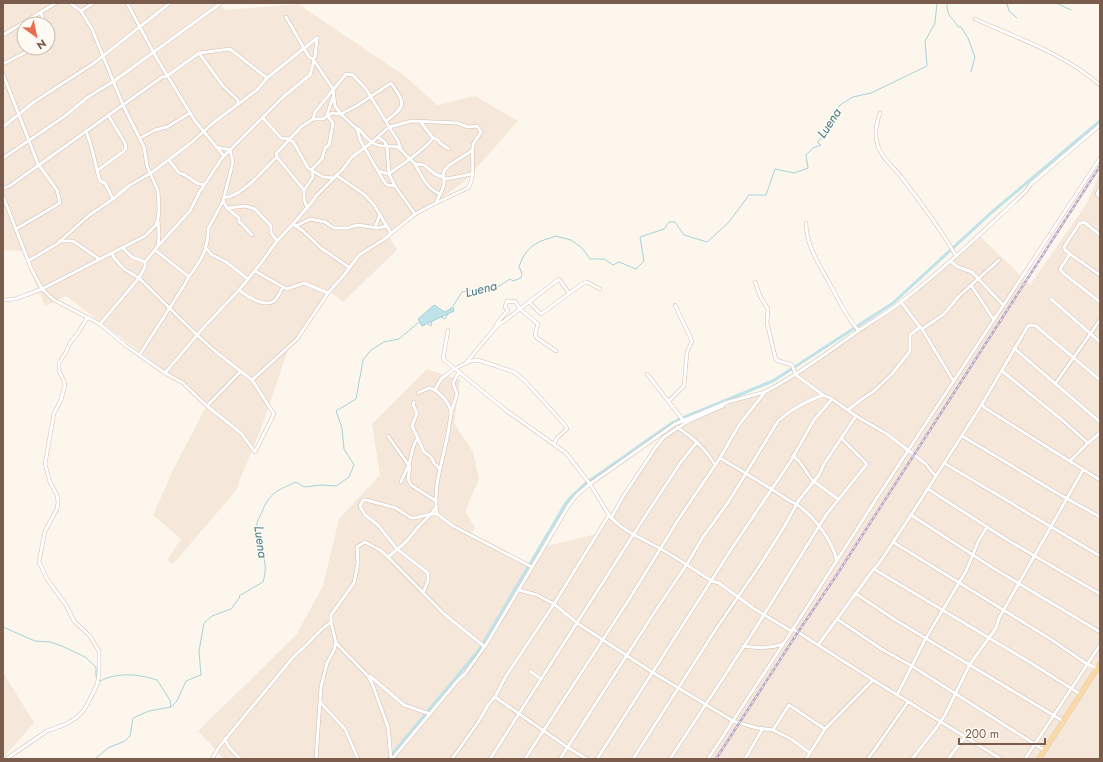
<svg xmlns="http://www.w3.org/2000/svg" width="1103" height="762" font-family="Jost,sans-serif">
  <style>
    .residential { fill: #f5e8da; fill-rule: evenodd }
    .water { fill: #bfe3e8; stroke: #a5d3da }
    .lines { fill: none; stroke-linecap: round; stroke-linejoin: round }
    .stream { stroke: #a5d3da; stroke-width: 1 }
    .canal { stroke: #bfe3e8; stroke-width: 3 }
    .street-casing { stroke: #d1beb0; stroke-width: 4 }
    .primary-casing { stroke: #dad1cd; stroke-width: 6 }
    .street { stroke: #fff; stroke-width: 3 }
    .primary { stroke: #fbd9a5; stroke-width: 5 }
    .rail-casing { stroke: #b9a8c9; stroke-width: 2.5 }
    .rail { stroke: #fffaf3; stroke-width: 1; stroke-dasharray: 3; stroke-linecap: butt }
    .labels { text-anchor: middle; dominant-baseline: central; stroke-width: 3; stroke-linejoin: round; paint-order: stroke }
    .water-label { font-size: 13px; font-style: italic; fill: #437c86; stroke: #fffaf3 }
  </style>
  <rect width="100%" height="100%" fill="#fdf6ec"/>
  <g class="residential">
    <path d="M3,3H217L226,10L298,4L405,76L437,105L475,96L518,121L465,181L389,236L397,250L343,302L331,292L289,347L262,426L235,492L173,564L167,560L181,539L153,515L174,468L208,403L66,296L45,306L22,251L3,250ZM24,24H48V48H24Z"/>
    <path d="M1100,172V759H224L198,731L296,635L323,586L339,519L380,475L372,424L427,369L460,380L454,423L473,452L479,479L465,512L475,527L470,535L533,569L547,546L600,533L662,438L720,407L768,392L905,302L980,236L1030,285L1087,203Z"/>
    <path d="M3,672L34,723L3,758Z"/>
  </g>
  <path class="water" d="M434,305L445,312L453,307L454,311L422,326L418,319Z"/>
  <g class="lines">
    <g class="stream">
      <path d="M947,3C947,19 953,17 958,27H961L968,38L975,57L971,72"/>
      <path d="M1003,3L1007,4L1009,11L1017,18"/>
      <path d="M1056,3L1071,10"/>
      <path d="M453,306L462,292L473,290L484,291L496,288L510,279L513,281L521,278L522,274L519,266L524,255L532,246L541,241L556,236L571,240L582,248L590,259H604L613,265L619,262L636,269L644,261L640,237L664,229L669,222H675L684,235L707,242L729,222L749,195H766L775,169L794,173L808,168L806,155L813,148L821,145L817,142L822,138L831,119L840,105L853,97L871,93L927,66L925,41L935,23L937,3"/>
      <path d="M441,317L445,319L448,314"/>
      <path d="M428,324L431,326L432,321"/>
      <path d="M3,627L35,641L50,642L62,646L85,657L96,667V677L100,681C117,672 139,674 157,680L170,700L171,707"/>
      <path d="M95,759L108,748L125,741L130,736L133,718L149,711L171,707L177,701L186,681L201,675L199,651L204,623L212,616L231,609L240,597L239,596L263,582C270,560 258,547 257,526C256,522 260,516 262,512C269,493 278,490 296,482L304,487L321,485L336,486L349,477L354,465L344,449L342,428L336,411L356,399L363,360L371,350L384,342L399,339L419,322"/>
    </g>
    <path class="canal" d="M388,759L479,650L566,503L572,496L585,484L672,423L680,419L773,381L893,303L992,212L1100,121"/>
    <g class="street-casing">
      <g id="street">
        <path d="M70,3L81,11L92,29L123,105L144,147L147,166L158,191L159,210L158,219L159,236L158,246"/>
        <path d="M127,3L156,57L195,121L224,156"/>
        <path d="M81,11L93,3"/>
        <path d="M41,12L44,24"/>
        <path d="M286,17L309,57L313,59L333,89L335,106L341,114L358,130L359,129C367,139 374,147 387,146L389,174"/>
        <path d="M975,19C1017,38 1065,54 1100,85"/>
        <path d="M3,35L56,3"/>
        <path d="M199,53L223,86L238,100V103"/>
        <path d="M313,59L315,57L317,38"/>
        <path d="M3,64L34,48"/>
        <path d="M3,74L38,164L57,190L60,203L16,229"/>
        <path d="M880,113C876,124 874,135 878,146C882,159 894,167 902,178C921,203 940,228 956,256"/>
        <path d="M263,118L281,138L289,139L294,143L308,168L323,177L334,178"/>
        <path d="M313,119H323L332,113L341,114L358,105L391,83C405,103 407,106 386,121"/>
        <path d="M3,127L34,102L94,63L170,3"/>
        <path d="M357,128L360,140L385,183L387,185L395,186"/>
        <path d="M86,131C93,148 95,164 100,181L105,183L113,199"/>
        <path d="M378,137L385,142L387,146L398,147L415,164L424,165L435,174L443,177"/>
        <path d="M140,138L155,130L167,127L190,113"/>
        <path d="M433,138L438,140L440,143L449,149"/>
        <path d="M3,158L65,116L88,97L114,81L221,3"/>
        <path d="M169,160L179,173C191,175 191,184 204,185"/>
        <path d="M415,164C421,175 427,189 440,194"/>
        <path d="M98,170L124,151L126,148L125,143L108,115"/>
        <path d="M378,171L389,174L395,186L415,214"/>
        <path d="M389,174C401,165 426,149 433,138L420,121"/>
        <path d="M336,175L365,195L374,205L391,233"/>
        <path d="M444,179C448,179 466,175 472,174"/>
        <path d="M1100,188L1097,194L1100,197"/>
        <path d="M3,189L11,185L162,77L167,76L199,53L230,49L267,78"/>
        <path d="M304,190L313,177L312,169L322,159L325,148L329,145L333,123L327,115L333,97"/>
        <path d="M3,196L31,268L42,289L54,300L100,324L125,345L165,373L183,383L207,406L241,433L255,452L274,414L252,380L216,352L197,335L139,278L124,269L114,258L112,253"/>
        <path d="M224,197C239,200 266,167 277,157"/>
        <path d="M223,201L227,208L239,218V222L242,224L252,235"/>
        <path d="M436,203C439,195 447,185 443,177L444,171L448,166L473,150"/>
        <path d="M228,208L245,206L255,209L271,226V233L277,241"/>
        <path d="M307,208L304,199V190L277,157L276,154L301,127L313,119L315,112L346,74L353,75L366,89L398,141L401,149"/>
        <path d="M806,223C806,246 820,266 831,286C839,301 846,317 859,331"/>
        <path d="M296,226L310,219L325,222L334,228H348L357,225L378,228L387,226"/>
        <path d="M375,228L380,214"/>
        <path d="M1100,235L1084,222L1079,224L1064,247L1065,250L1070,254L1060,269L1063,273L1100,302"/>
        <path d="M60,241H73L99,259"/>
        <path d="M122,247L132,257L145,262"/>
        <path d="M205,247L212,255L226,262L248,279"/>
        <path d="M155,250L188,276"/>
        <path d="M1070,254L1100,275"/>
        <path d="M28,261L57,244L88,216L113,199L130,185L151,173L192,142L213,123L257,90L267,78L298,53L317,38"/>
        <path d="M950,261L958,267L972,272L1003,305"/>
        <path d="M255,271L283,287L287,289L304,283L328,293"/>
        <path d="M755,282L761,298L768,309L767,323L776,360L792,365L796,375L823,395L832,399L856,416L887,434L926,464L931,471L936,476"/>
        <path d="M971,285L994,320"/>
        <path d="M239,290C247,296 264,308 274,301C278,298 280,292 283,287"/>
        <path d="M569,293L559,279L529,302L541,314L582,284L587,282L600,289"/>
        <path d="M1051,299L1100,342"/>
        <path d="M3,300L15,299L42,289L145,236L156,225L157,221"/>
        <path d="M529,302L520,309L495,328L498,322L508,310L505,307L507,301L511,302L515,301L520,309L538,324L535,334L537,338L556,351"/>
        <path d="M901,302L920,327"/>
        <path d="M100,324L139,278L145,267V262L158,246L190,211L199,193L222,158L283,97L310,75L314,61"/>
        <path d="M922,329L954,382"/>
        <path d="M448,330L443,359L507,411L566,453L590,484L609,515L554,604L506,676L495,697L488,705L479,721L452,759"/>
        <path d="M1014,348L1100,422"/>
        <path d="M140,354L185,284C188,276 193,272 197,265C204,256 209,241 208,229L223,201L233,162L230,150L216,147"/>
        <path d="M466,363L495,328"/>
        <path d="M1002,371L1061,419L1088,443"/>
        <path d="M165,373L204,327L239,290L261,263L277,241L293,224"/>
        <path d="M647,374L683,420"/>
        <path d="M252,380L297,339L328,293L344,275L359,255L383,240L415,214L436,203L468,188C476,176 471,160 473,146C473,141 479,137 481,132L477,126L468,127L457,123L412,121L389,127L371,143L352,157L343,169L317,195L311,203L293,224L303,231L321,248L350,268"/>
        <path d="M1055,384L1100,320"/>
        <path d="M435,390L441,379L454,369L471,361L478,360L514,372L525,381L565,425L567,429L557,438L554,444"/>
        <path d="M418,393L429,388C439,390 451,404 451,414C451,418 449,423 449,427C445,455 432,486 437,514L453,526L532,567"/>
        <path d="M669,401L684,386L687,352L692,341L675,305"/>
        <path d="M414,402L413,405L417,413L412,426L424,452L431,457L434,463L440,469"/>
        <path d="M982,404L985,408L1100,480"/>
        <path d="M207,406L241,371"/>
        <path d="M848,410L862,399L874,391L892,374L910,351V335L920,327L922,329L944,314L958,297L999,260"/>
        <path d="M451,413L457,394L453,383L459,372"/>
        <path d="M677,427C693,438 705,448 715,465"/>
        <path d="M388,436L410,467L408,479L411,485L436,501"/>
        <path d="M962,436L1057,493L1100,517"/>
        <path d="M793,456L799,461L812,480L838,499"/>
        <path d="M720,458C742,471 764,484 785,498C788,500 792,502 796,504C814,516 831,539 837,560"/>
        <path d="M1070,461L1088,443L1100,433"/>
        <path d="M944,463L1100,556"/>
        <path d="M401,482C403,476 407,470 409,464C412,455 412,446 417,439"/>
        <path d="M928,489L1009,541L1100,594"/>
        <path d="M609,515C623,532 643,539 661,549C679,559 695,571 712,581L719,583L753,608L791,631"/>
        <path d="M911,515L993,568L1100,632"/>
        <path d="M611,518L624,495L656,447L664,437L687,422L723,406"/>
        <path d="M893,542L1052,640L1087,664L1097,668"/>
        <path d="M388,557L406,542L419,526L431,514L436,507"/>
        <path d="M874,569L1031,663L1080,694"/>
        <path d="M519,590L537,595L554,604L577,623L652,672L733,721L757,728L773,730L791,739L810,753"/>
        <path d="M423,593L428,581V573L397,549L378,525L365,515L360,506L363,500H366L396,508L411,518H415L431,514H437"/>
        <path d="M855,593L897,621L1063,721"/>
        <path d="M837,619L883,650L912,666L1044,750"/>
        <path d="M793,629L873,504L1100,158"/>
        <path d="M818,645L870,574L880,562L911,515L982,404L1028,326L1031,325L1036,326L1100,380"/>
        <path d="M743,646C758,648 769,649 783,644"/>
        <path d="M530,671L541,679"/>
        <path d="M370,676L404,705L430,714"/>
        <path d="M897,695L926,638L966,571L979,540L987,527"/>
        <path d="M495,697L567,747L587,759"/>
        <path d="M320,702L345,729L358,759"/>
        <path d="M773,730L789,705L825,729"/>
        <path d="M225,739L228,746L240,759"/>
        <path d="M6,759L47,731L66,724L76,718L83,711L87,705L97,685L99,674V651L90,636L74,621L66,605L47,579L39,562L45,531L57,509L58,502L57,495L50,482L45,464L54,413L61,400L65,385L64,381L59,371V363L65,354L70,343L78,333L87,318"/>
        <path d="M212,759L219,747L295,655C308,646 317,631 331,622"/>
        <path d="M316,759L321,687L327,663L334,650L336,643"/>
        <path d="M391,759L388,727L372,683L368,676L336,643L331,622V615L354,583L358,563L357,547L365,542L380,550L388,557L444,614L485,647"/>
        <path d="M392,759L459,679L465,674L487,643L569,505L577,495L590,484L675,424L728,402L765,392C795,376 823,356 851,336C867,324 885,315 901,302C945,268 985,230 1026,191L1031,184L1100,125"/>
        <path d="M490,759L644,518L681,462L697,442"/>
        <path d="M525,759L628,601L680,517L720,458L739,425L765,392"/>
        <path d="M560,759L654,613L687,564L703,537L729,501L778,421C791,409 807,401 823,395"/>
        <path d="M597,759L734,545L790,462L814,420L832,399"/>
        <path d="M633,759L716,629L760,565L784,527L799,500L819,475L824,464L856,416"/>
        <path d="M670,759L752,634L826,515L867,464L841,438"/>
        <path d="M708,759L793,629L873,680L1001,759"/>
        <path d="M745,759L763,728"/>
        <path d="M806,759L825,729L873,680"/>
        <path d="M868,759L908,702"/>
        <path d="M912,759L937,727L945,715L970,664L996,628L999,618L1015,590L1083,470"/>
        <path d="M948,759L965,737"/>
        <path d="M1025,759L1100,645"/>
      </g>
    </g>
    <g class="primary-casing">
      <path id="primary" d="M1039,759L1100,664"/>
    </g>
    <use href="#street" class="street"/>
    <use href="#primary" class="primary"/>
    <g class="rail-casing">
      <path id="rail" d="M716,759L798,632L836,576L1100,166"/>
    </g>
    <use href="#rail" class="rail"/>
  </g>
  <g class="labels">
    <g class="water-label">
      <text transform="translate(829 123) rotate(-57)">Luena</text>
      <text transform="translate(481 289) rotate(-14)">Luena</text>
      <text transform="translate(261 542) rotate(82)">Luena</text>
    </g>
  </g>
  <rect width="1103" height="762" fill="none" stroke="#7a5c4d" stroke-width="8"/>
  <g transform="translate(36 36) rotate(147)"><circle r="19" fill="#fffaf3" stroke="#cabbb1"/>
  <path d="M0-3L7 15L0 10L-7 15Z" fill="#e76f51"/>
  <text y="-6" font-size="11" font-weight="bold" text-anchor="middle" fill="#7a5c4d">N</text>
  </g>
  <path d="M959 738v6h86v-6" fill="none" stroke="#7a5c4d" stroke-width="2"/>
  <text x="965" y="738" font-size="12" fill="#7a5c4d" stroke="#fffaf3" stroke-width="3" paint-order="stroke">200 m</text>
</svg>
